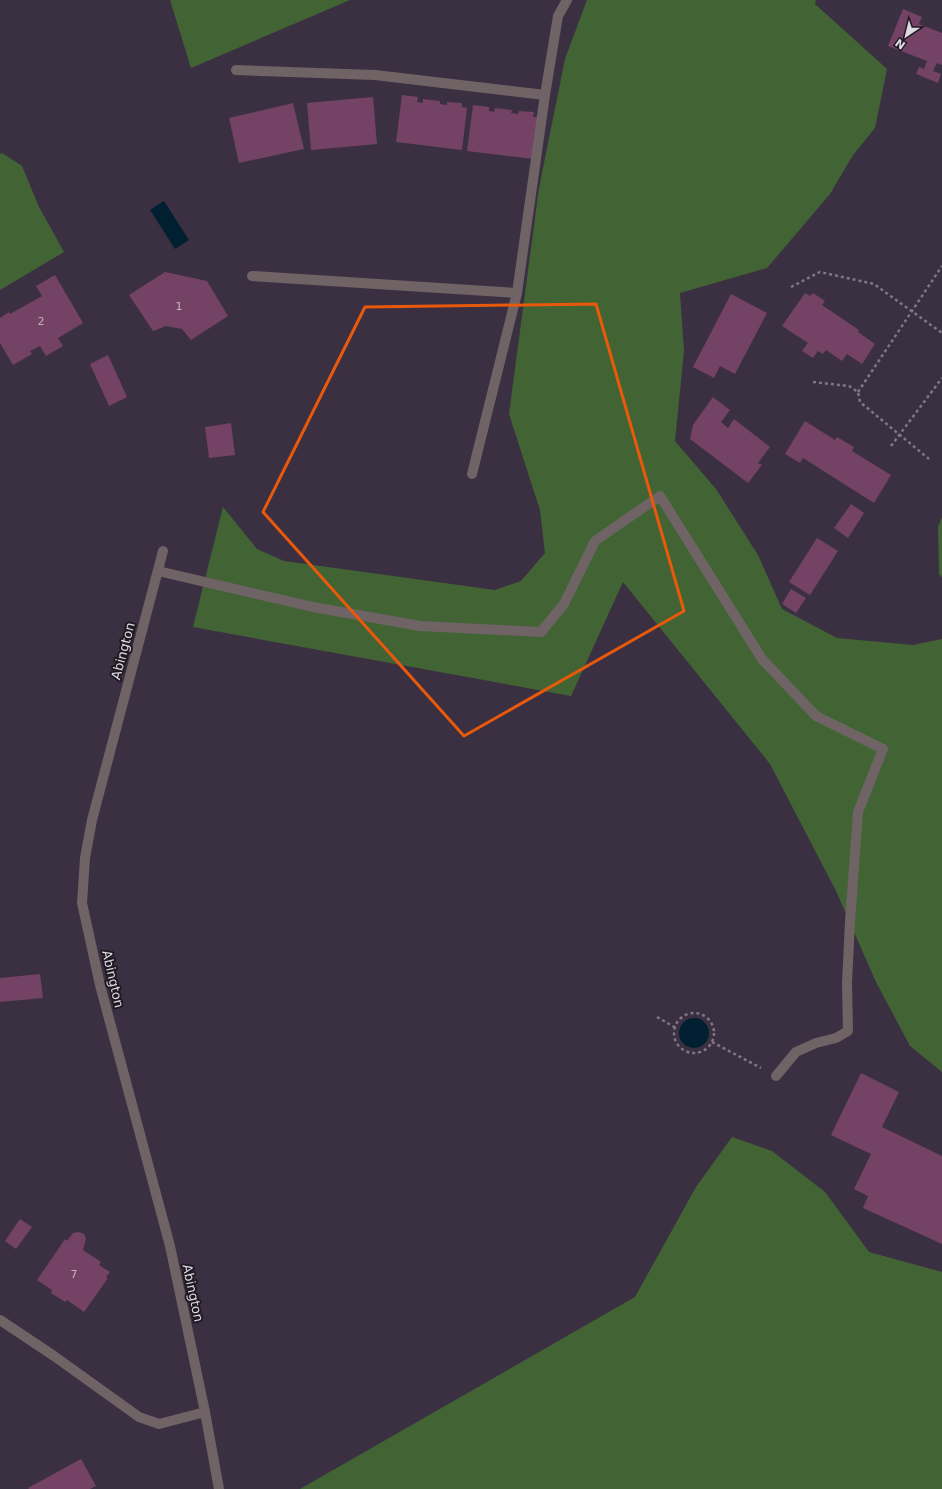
<svg xmlns="http://www.w3.org/2000/svg" width="942" height="1489" font-family="'DejaVu Sans',sans-serif">
  <style>
    .green { fill: #426435 }
    .water { fill: #002031 }
    .building { fill: #734264 }
    .lines { fill: none; stroke-linecap: round; stroke-linejoin: round }
    .path { stroke: #807786; stroke-width: 2.5; stroke-dasharray: 3 3; stroke-linecap: butt }
    .minor { stroke: #6f6365; stroke-width: 10 }
    .marked { fill: none; stroke: #e8590c; stroke-width: 3; stroke-linejoin: round }
    .labels { text-anchor: middle; dominant-baseline: central; stroke-width: 4; stroke-linejoin: round; paint-order: stroke }
    .number-label { font-size: 11px; fill: #c5b3c4 }
    .street-label { font-size: 13px; fill: #e0d9e4; stroke: #1f1a22 }
  </style>
  <rect width="100%" height="100%" fill="#3b3042"/>
  <g class="green">
    <path d="M170,0H350L191,68Z"/>
    <path d="M587,0H816L815,4L887,69L875,128L853,155L830,194L767,268L680,293L684,351L675,441L716,489L758,555L782,609L837,638L913,645L942,639V1072L910,1046L876,982L836,891L770,764L623,582L571,696L193,627L223,507L257,549L284,561L495,590L521,581L545,553L540,510L509,414L539,188L565,59Z"/>
    <path d="M2,153L22,166L39,207L64,252L0,290V154Z"/>
    <path d="M942,517V577L939,574L938,527Z"/>
    <path d="M732,1137L772,1151L825,1192L869,1252L942,1272V1489H300L635,1297L696,1187Z"/>
  </g>
  <g class="water">
    <path d="M164,201L189,240L175,249L150,210Z"/>
    <circle cx="694" cy="1033" r="15"/>
  </g>
  <g class="building">
    <path d="M903,9L922,17L919,24L942,33V65L937,63L933,71L941,74L938,83L916,74L919,67L924,69L927,61L888,46Z"/>
    <path d="M402,95L418,97L417,102L423,103V99L440,101V104L447,105V102L462,103V107L467,108L462,150L396,142Z"/>
    <path d="M373,97L377,144L311,150L307,103Z"/>
    <path d="M293,103L304,149L239,163L229,118Z"/>
    <path d="M473,105L489,107V111L494,112L495,108L512,110L511,113L518,114L519,111L534,112L533,117H539L534,159L467,151Z"/>
    <path d="M165,272L207,281L228,316L191,340L182,329L166,326L153,331L129,295Z"/>
    <path d="M55,275L83,323L58,338L63,346L46,356L40,346L30,351L32,354L13,365L0,343V318L9,312L10,314L42,296L36,286Z"/>
    <path d="M805,293L810,296L813,293L825,301L822,305L859,330L858,332L875,344L862,364L847,354L842,361L826,350L823,354L818,351L813,358L802,351L808,343L782,326Z"/>
    <path d="M731,294L767,313L735,374L720,366L714,378L693,367Z"/>
    <path d="M108,355L127,397L109,406L90,364Z"/>
    <path d="M713,397L730,410L721,422L728,428L734,419L770,447L758,463L762,465L748,483L690,439L693,425Z"/>
    <path d="M805,421L835,440L837,437L854,447L852,451L891,475L874,503L803,458L800,463L785,454Z"/>
    <path d="M231,423L235,455L209,458L205,427Z"/>
    <path d="M851,504L864,513L848,538L834,528Z"/>
    <path d="M817,538L838,551L810,595L789,582Z"/>
    <path d="M791,589L806,598L796,613L782,604Z"/>
    <path d="M40,974L43,998L0,1002V978Z"/>
    <path d="M861,1073L899,1092L882,1127L942,1156V1244L863,1208L868,1196L854,1189L871,1154L831,1135Z"/>
    <path d="M20,1219L32,1227L16,1249L5,1241Z"/>
    <path d="M79,1232L84,1234L86,1239L83,1250L101,1262L99,1265L110,1272L106,1277L108,1278L84,1312L67,1300L65,1302L51,1293L52,1290L37,1280L65,1239L67,1241L73,1233Z"/>
    <path d="M81,1459L96,1486L90,1489H29L28,1488Z"/>
  </g>
  <g class="lines">
    <g class="path">
      <path d="M791,287L820,272L874,284L942,333"/>
      <path d="M813,382L849,386L858,392L860,402L929,459"/>
      <path d="M858,392L942,266"/>
      <path d="M891,446L942,378"/>
      <circle cx="694" cy="1033" r="20"/>
      <path d="M657,1017L676,1028"/>
      <path d="M712,1042L761,1068"/>
    </g>
    <g class="minor">
      <path d="M236,70L375,75L545,95"/>
      <path d="M252,276L517,293"/>
      <path d="M472,474L517,293L545,95L558,16L567,0"/>
      <path d="M163,551L92,820L85,858L82,903L100,985L170,1246L205,1412L219,1489"/>
      <path d="M158,571L313,607L420,626L541,632L564,604L595,541L660,496L762,659L816,716L883,749L858,812L850,922L847,983L848,1031L836,1038L816,1043L796,1052L776,1076"/>
      <path d="M0,1320L54,1356L139,1417L159,1424L205,1412"/>
    </g>
  </g>
  <path class="marked" d="M596,304L684,611L464,736L263,512L365,307Z"/>
  <g class="labels">
    <g class="number-label">
      <text x="179" y="306">1</text>
      <text x="41" y="321">2</text>
      <text x="74" y="1274">7</text>
    </g>
    <g class="street-label">
      <text transform="translate(123 651) rotate(-75)">Abington</text>
      <text transform="translate(113 979) rotate(77)">Abington</text>
      <text transform="translate(193 1293) rotate(78)">Abington</text>
    </g>
  </g>
  <g transform="translate(906 36) rotate(215)" stroke="#1f1a22" stroke-width="3" paint-order="stroke">
  <path d="M0-3L7 15L0 10L-7 15Z" fill="#e0d9e4"/>
  <text y="-6" font-size="11" font-weight="bold" text-anchor="middle" fill="#e0d9e4">N</text>
  </g>
</svg>
